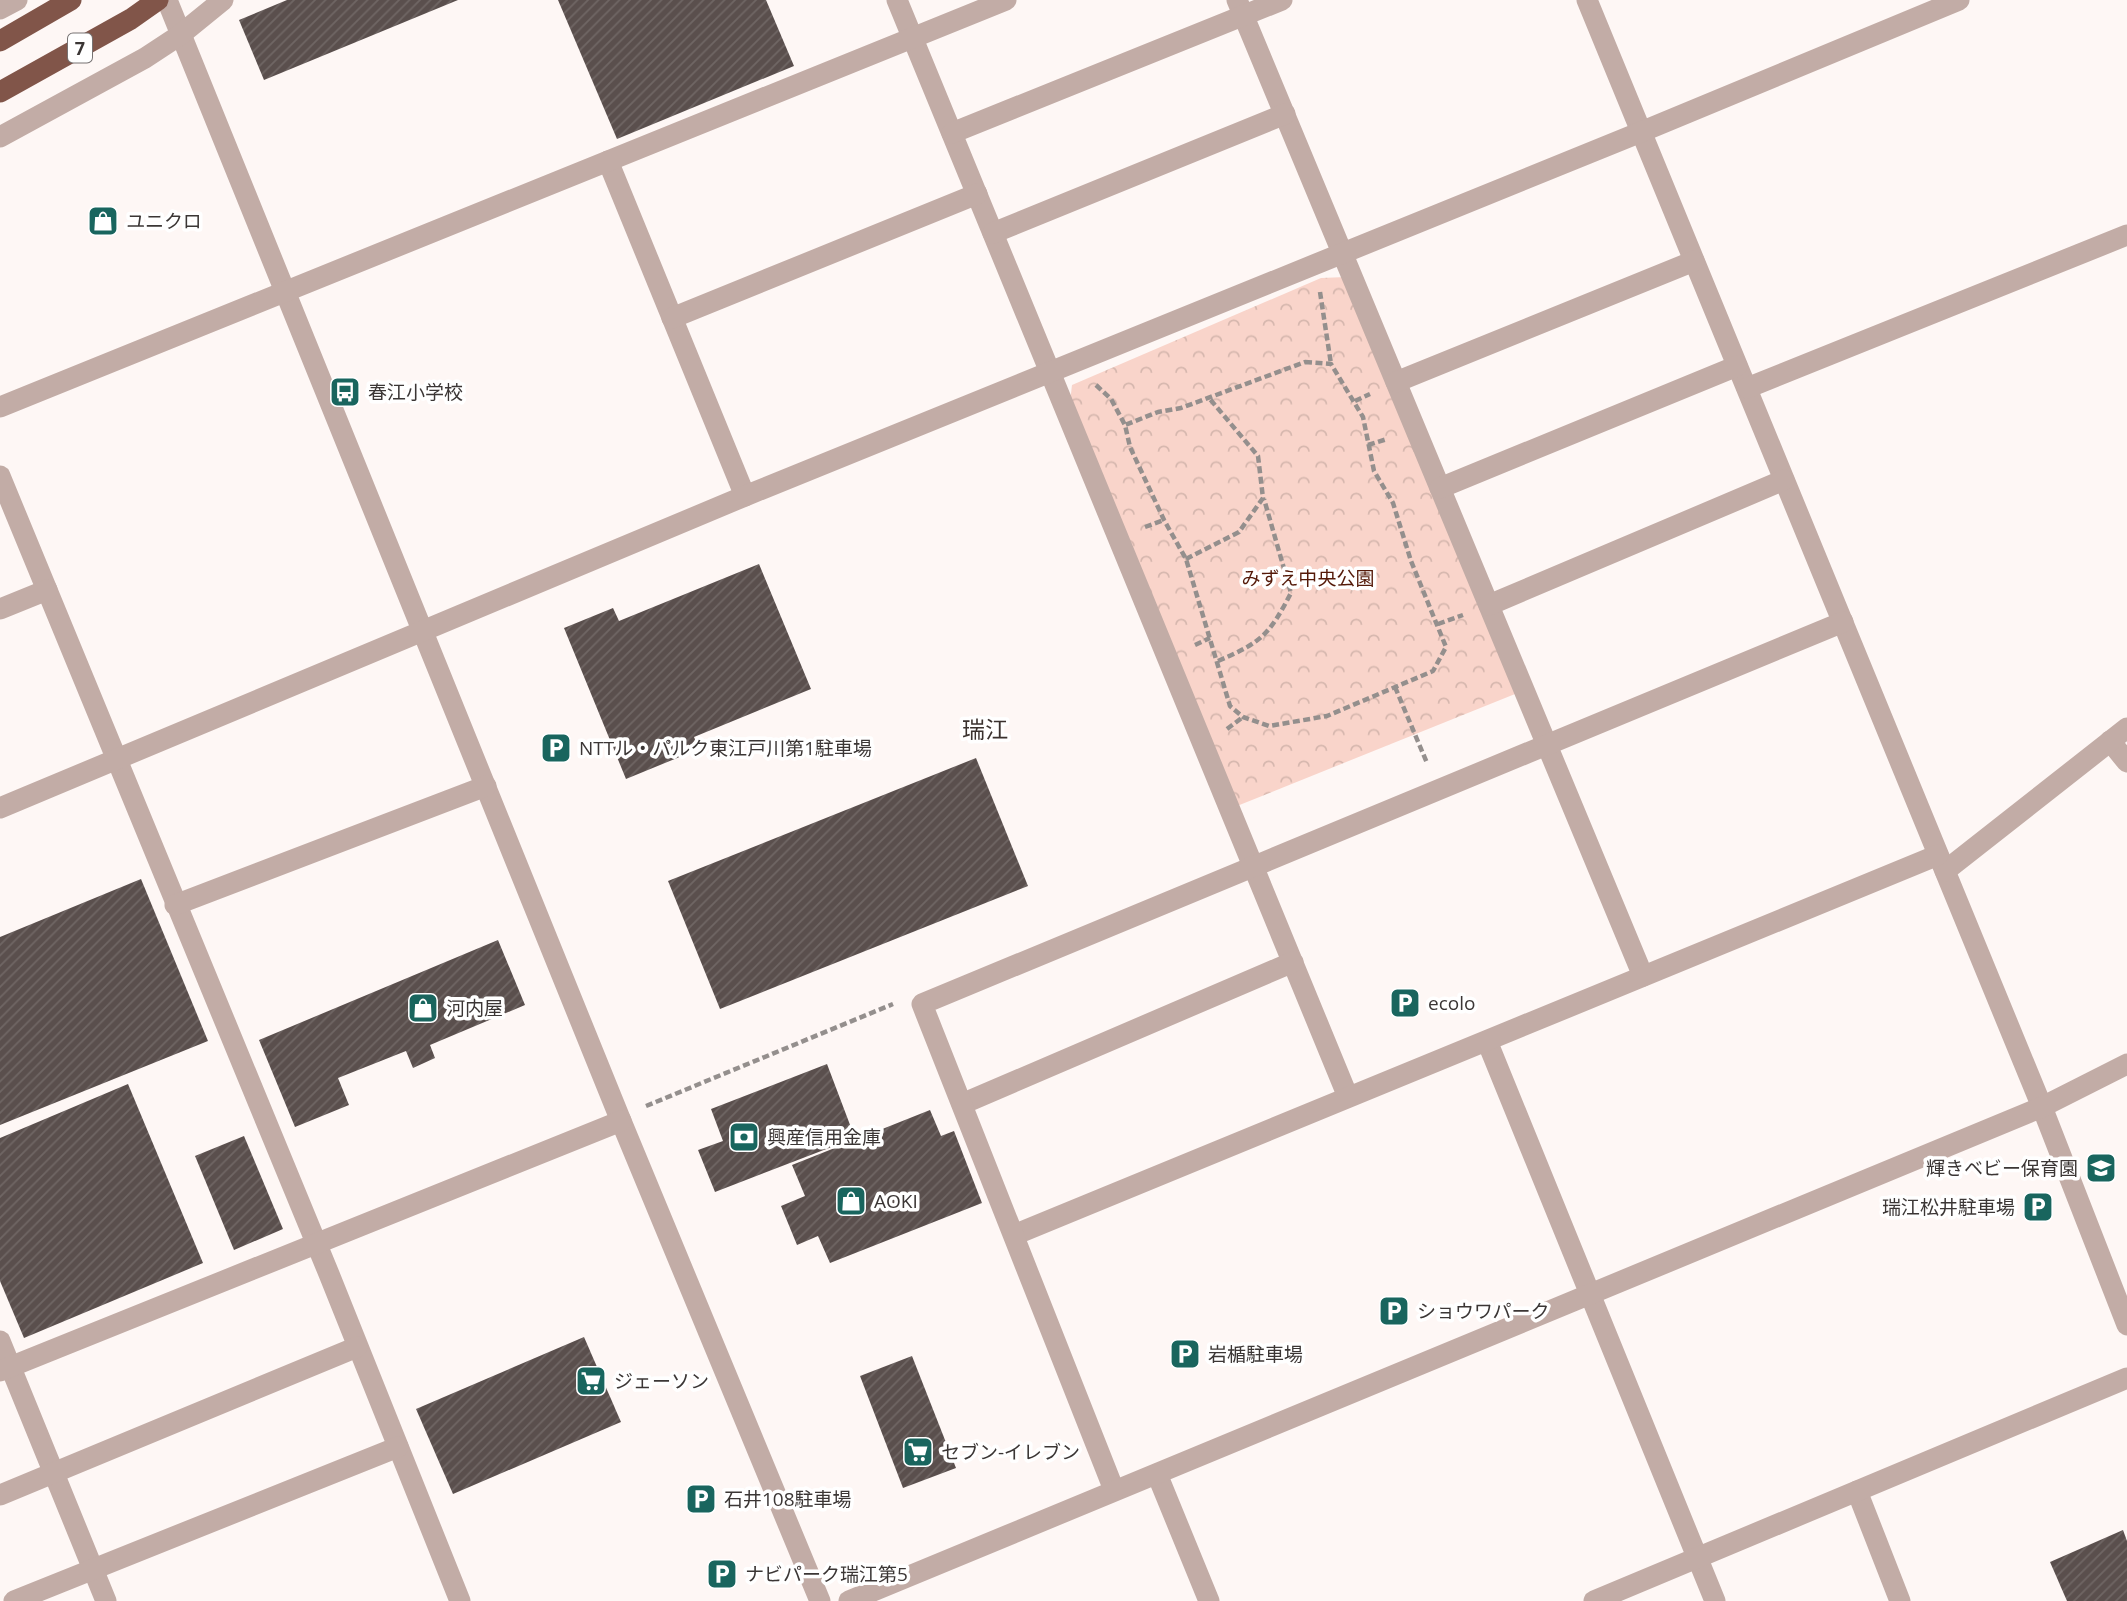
<svg xmlns="http://www.w3.org/2000/svg" width="2127" height="1601" font-family="'Open Sans','Noto Sans JP',sans-serif">
  <style>
    .park { fill: url(#park-crowns) }
    .building { fill: url(#building-hatch) }
    .lines { fill: none; stroke-linecap: round; stroke-linejoin: round }
    .path { stroke: #948f8d; stroke-width: 4.5; stroke-dasharray: 7 3.5; stroke-linecap: butt }
    .minor { stroke: #c2aca6; stroke-width: 21 }
    .highway { stroke: #815549; stroke-width: 21 }
    .labels { text-anchor: middle; dominant-baseline: central; stroke-width: 7; stroke-linejoin: round; paint-order: stroke }
    .shield { fill: #fff; stroke: #767272; stroke-width: 2 }
    .shield-label { font-size: 18px; font-weight: bold; fill: #3b3635 }
    .poi-label { font-size: 19px; fill: #3b3635; stroke: #fff; text-anchor: start }
    .park-label { font-size: 19px; fill: #541908; stroke: #fff }
    .quarter-label { font-size: 23px; fill: #3a312e; stroke: #fff }
  </style>
  <defs>
    <pattern id="park-crowns" width="20" height="18" patternUnits="userSpaceOnUse" patternTransform="scale(1.75)"><rect width="20" height="18" fill="#f9d4ca"/><path d="M2 6a3 3 0 1 1 6 0M12 15a3 3 0 1 1 6 0" fill="none" stroke="#d6b7ae"/></pattern>
    <pattern id="building-hatch" width="6" height="6" patternUnits="userSpaceOnUse" patternTransform="scale(1.75)"><rect width="6" height="6" fill="#5a4f4d"/><path d="M-1 1l2-2M0 6l6-6M5 7l2-2" fill="none" stroke="#6f6664"/></pattern>
  </defs>
  <rect width="100%" height="100%" fill="#fef7f5"/>
  <path class="park" d="M1346,277L1520,692L1237,806L1070,402L1072,385L1321,278Z"/>
  <g class="building">
    <path d="M287,0H458L264,80L239,20Z"/>
    <path d="M558,0H766L794,66L617,139Z"/>
    <path d="M759,564L811,689L694,737L699,749L626,779L564,628L613,608L619,621Z"/>
    <path d="M976,758L1028,886L720,1009L668,881Z"/>
    <path d="M141,879L208,1041L0,1125V937Z"/>
    <path d="M498,940L525,1005L430,1045L435,1058L413,1068L406,1051L338,1078L349,1105L295,1127L259,1040Z"/>
    <path d="M827,1064L855,1138L715,1192L698,1150L723,1141L711,1109Z"/>
    <path d="M128,1084L203,1263L24,1338L0,1281V1138Z"/>
    <path d="M930,1110L941,1136L954,1131L982,1203L830,1263L818,1236L797,1245L781,1206L805,1196L792,1165Z"/>
    <path d="M244,1136L283,1229L234,1250L195,1156Z"/>
    <path d="M584,1337L621,1422L453,1494L416,1409Z"/>
    <path d="M912,1356L956,1468L903,1488L860,1376Z"/>
    <path d="M2123,1530L2127,1541V1601H2067L2050,1562Z"/>
  </g>
  <g class="lines">
    <g class="path">
      <path d="M1320,292L1331,364"/>
      <path d="M1305,362L1331,364L1363,417L1374,471L1393,503L1411,561L1446,647L1433,671L1327,716L1269,726L1243,717L1230,706L1186,559L1164,520L1130,447L1125,425L1158,412L1181,408Z"/>
      <path d="M1096,385L1111,399L1125,425"/>
      <path d="M1355,401L1370,394"/>
      <path d="M1368,445L1387,439"/>
      <path d="M1145,527L1164,520"/>
      <path d="M1186,559L1239,532L1263,498L1258,456L1209,398"/>
      <path d="M1438,624L1463,615"/>
      <path d="M1195,645L1210,638"/>
      <path d="M1218,661C1262,642 1269,635 1291,593L1264,499"/>
      <path d="M1395,687L1427,763"/>
      <path d="M1227,729L1243,717"/>
      <path d="M646,1106L893,1004"/>
    </g>
    <g class="minor">
      <path d="M167,0L621,1121L820,1601"/>
      <path d="M897,0L1348,1097"/>
      <path d="M1237,0L1643,976"/>
      <path d="M1587,0L2042,1107L2127,1325"/>
      <path d="M0,9L17,0"/>
      <path d="M952,133L1282,0"/>
      <path d="M0,137L145,58L180,35L223,0"/>
      <path d="M608,161L745,496"/>
      <path d="M993,233L1285,114"/>
      <path d="M672,318L977,194"/>
      <path d="M1396,382L1694,261"/>
      <path d="M1747,388L2127,235"/>
      <path d="M0,407L1006,0"/>
      <path d="M0,476L329,1274L460,1601"/>
      <path d="M1440,488L1737,366"/>
      <path d="M1489,605L1784,480"/>
      <path d="M0,609L47,590"/>
      <path d="M2110,741L2127,762"/>
      <path d="M0,808L745,496L1641,132L1959,0"/>
      <path d="M1945,871L2127,728"/>
      <path d="M175,905L486,786"/>
      <path d="M1487,1041L1715,1601"/>
      <path d="M962,1104L1293,962"/>
      <path d="M1014,1235L1938,855"/>
      <path d="M0,1341L106,1601"/>
      <path d="M0,1371L621,1121"/>
      <path d="M1157,1474L1209,1601"/>
      <path d="M1114,1490L922,1004L1843,622"/>
      <path d="M1857,1491L1900,1601"/>
      <path d="M0,1495L357,1347"/>
      <path d="M14,1601L398,1447"/>
      <path d="M849,1601L2042,1107L2127,1064"/>
      <path d="M1594,1601L2127,1378"/>
    </g>
    <g class="highway">
      <path d="M0,41L71,0"/>
      <path d="M0,92L131,19L158,0"/>
    </g>
  </g>
  <defs>
    <g id="shop-square" transform="scale(1.575)"><rect x="-9" y="-9" width="18" height="18" rx="4" fill="#19655e" stroke="#fff"/><path d="M-5-2.5h2.3a2.7 3.5 0 0 1 5.4 0H5L5.5 6h-11ZM-1.5-2.5h3a1.5 2.3 0 0 0-3 0Z" fill="#fff"/></g>
    <g id="bus-square" transform="scale(1.575)"><rect x="-9" y="-9" width="18" height="18" rx="4" fill="#19655e" stroke="#fff"/><path d="M-5-6H5V4H4V6H2V4H-2V6H-4V4H-5ZM-3.5-4V0h7V-4ZM-3.5 1.2v1.5H-2V1.2ZM2 1.2v1.5H3.5V1.2Z" fill="#fff"/></g>
    <g id="parking-square" transform="scale(1.575)"><rect x="-9" y="-9" width="18" height="18" rx="4" fill="#19655e" stroke="#fff"/><path d="M-3.5-5.5H1a3.5 3.5 0 0 1 0 7H-1V5.5H-3.5ZM-1-3.4V-.6H.8a1.4 1.4 0 0 0 0-2.8Z" fill="#fff"/></g>
    <g id="bank-square" transform="scale(1.575)"><rect x="-9" y="-9" width="18" height="18" rx="4" fill="#19655e" stroke="#fff"/><path d="M-6-4H6V4H-6ZM0-2.3a2.3 2.3 0 1 0 0 4.6a2.3 2.3 0 1 0 0-4.6Z" fill="#fff"/></g>
    <g id="school-square" transform="scale(1.575)"><rect x="-9" y="-9" width="18" height="18" rx="4" fill="#19655e" stroke="#fff"/><path d="M0-5L7-2L0 1L-7-2ZM-4 1L0 2.5L4 1V4Q0 6-4 4Z" fill="#fff"/></g>
    <g id="supermarket-square" transform="scale(1.575)"><rect x="-9" y="-9" width="18" height="18" rx="4" fill="#19655e" stroke="#fff"/><path d="M-6-5.5h2.5l.6 2H6L4.5 2H-2.5L-4.4-4H-6ZM-1.5 3.2a1.3 1.3 0 1 0 .1 0ZM3 3.2a1.3 1.3 0 1 0 .1 0Z" fill="#fff"/></g>
  </defs>
  <g fill-rule="evenodd">
    <use href="#shop-square" x="103" y="221"/>
    <use href="#bus-square" x="345" y="392"/>
    <use href="#parking-square" x="556" y="748"/>
    <use href="#parking-square" x="1405" y="1003"/>
    <use href="#shop-square" x="423" y="1008"/>
    <use href="#bank-square" x="744" y="1137"/>
    <use href="#school-square" x="2101" y="1168"/>
    <use href="#shop-square" x="851" y="1201"/>
    <use href="#parking-square" x="2038" y="1207"/>
    <use href="#parking-square" x="1394" y="1311"/>
    <use href="#parking-square" x="1185" y="1354"/>
    <use href="#supermarket-square" x="591" y="1381"/>
    <use href="#supermarket-square" x="918" y="1452"/>
    <use href="#parking-square" x="701" y="1499"/>
    <use href="#parking-square" x="722" y="1574"/>
  </g>
  <g class="labels">
    <rect class="shield" x="68" y="33.5" width="24" height="29" rx="5"/>
    <g class="shield-label">
      <text x="80" y="48">7</text>
    </g>
    <g class="poi-label">
      <text x="126" y="221">ユニクロ</text>
      <text x="368" y="392">春江小学校</text>
      <text x="579" y="748">NTTル・パルク東江戸川第1駐車場</text>
      <text x="1428" y="1003">ecolo</text>
      <text x="446" y="1008">河内屋</text>
      <text x="767" y="1137">興産信用金庫</text>
      <text x="2078" y="1168" text-anchor="end">輝きベビー保育園</text>
      <text x="874" y="1201">AOKI</text>
      <text x="2015" y="1207" text-anchor="end">瑞江松井駐車場</text>
      <text x="1417" y="1311">ショウワパーク</text>
      <text x="1208" y="1354">岩楯駐車場</text>
      <text x="614" y="1381">ジェーソン</text>
      <text x="941" y="1452">セブン-イレブン</text>
      <text x="724" y="1499">石井108駐車場</text>
      <text x="745" y="1574">ナビパーク瑞江第5</text>
    </g>
    <g class="park-label">
      <text x="1308" y="578">みずえ中央公園</text>
    </g>
    <g class="quarter-label">
      <text x="985" y="729">瑞江</text>
    </g>
  </g>
</svg>
